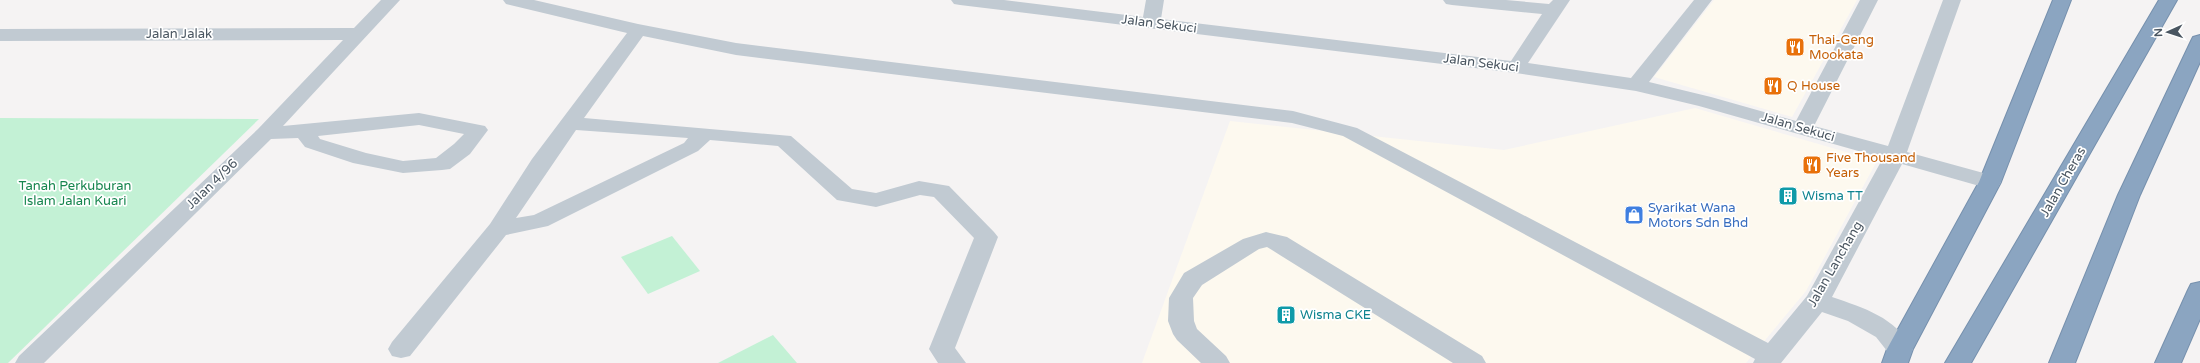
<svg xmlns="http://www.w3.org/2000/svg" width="2200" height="363" font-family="'Varela Round',sans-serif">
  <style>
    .commercial { fill: #fdf9ef }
    .green { fill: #c3f1d5 }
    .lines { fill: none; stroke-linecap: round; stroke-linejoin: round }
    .highway-casing { stroke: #7690ad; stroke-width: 2 }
    .minor { fill: #c1cad2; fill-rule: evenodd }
    .highway { fill: #8ba5c1; fill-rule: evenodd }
    .labels { text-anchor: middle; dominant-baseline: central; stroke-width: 3.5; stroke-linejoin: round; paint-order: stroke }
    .street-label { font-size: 13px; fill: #4a5661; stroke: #fff }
    .food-label { font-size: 13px; fill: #c56008; stroke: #fff; text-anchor: start }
    .park-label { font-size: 13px; fill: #17864f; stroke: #fff }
    .culture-label { font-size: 13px; fill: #0d838f; stroke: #fff; text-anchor: start }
    .shop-label { font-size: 13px; fill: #366cbe; stroke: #fff; text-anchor: start }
  </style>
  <rect width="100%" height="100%" fill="#f5f3f3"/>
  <g class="commercial">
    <path d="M1714,0H1857L1792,117L1654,77Z"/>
    <path d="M1695,108L1877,161L1806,291L1746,363H1142L1230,121L1504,150Z"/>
  </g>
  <g class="green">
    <path d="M0,118L259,119L8,363H0Z"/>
    <path d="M672,236L700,271L648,294L621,257Z"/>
    <path d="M773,335L797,363H718Z"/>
  </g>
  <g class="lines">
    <g class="highway-casing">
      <g id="highway">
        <path d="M2053,0H2071L2001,182L1913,349L1908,363H1882L1887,349L1979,182Z"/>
        <path d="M2159,0H2177L1971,363H1945Z"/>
        <path d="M2200,35V62L2140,195L2075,363H2049L2118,195L2191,41L2193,37Z"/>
        <path d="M2200,282V319L2181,363H2155L2188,290L2191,284Z"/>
      </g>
    </g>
    <g class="minor">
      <path d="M381,0H400L283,126L419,113L485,126L488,130L470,154L450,169L442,170L403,173L353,163L305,147L298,138L271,139L44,363H15L19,356L258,129L343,40L0,41V29L354,28ZM419,125L464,134L454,144L436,158L403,161L366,153L320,139L318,136Z"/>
      <path d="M503,0H534L638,24L736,43L1293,111L1357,128L1768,343L1807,296L1883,158L1699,106L1636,91L1516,73L960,5L954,4L951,0H1004L1143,17L1146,0H1164L1161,19L1511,61L1542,14L1452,5L1446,4L1443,0H1506L1549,4L1553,0H1570L1528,63L1631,78L1694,0H1712L1649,82L1711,97L1796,121L1860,0H1878L1814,126L1888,146L1943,0H1961L1907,152L1998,177L2001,182L1998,187L1990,189L1902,164L1832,297C1864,308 1895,317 1913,349L1909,356L1900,358L1891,356L1876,337L1848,321L1822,312L1781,363H1753L1755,359L1343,136L1292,123L736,55L643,36L584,118L791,136L852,189L876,193L919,181L949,186L994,232L998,237L955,348L966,363H938L929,349L974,238L934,197L920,195L876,207L837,200L778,146L710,140L698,151L548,226L506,235L410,356L401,358L392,356L388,349L392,342L490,224L532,159L627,33L506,4ZM576,130L688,138L684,143L534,215L516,218Z"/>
      <path d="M1266,232L1287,237L1482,356L1486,363H1453L1267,247L1259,249L1202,285L1193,298L1194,321L1197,329L1226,356L1230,363H1201L1177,340L1173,334L1168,321L1169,298L1184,273L1243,239Z"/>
    </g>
    <use href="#highway" class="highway"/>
  </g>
  <defs>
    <g id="restaurant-square" transform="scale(1)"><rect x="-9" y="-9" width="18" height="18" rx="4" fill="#e8710a" stroke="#fff"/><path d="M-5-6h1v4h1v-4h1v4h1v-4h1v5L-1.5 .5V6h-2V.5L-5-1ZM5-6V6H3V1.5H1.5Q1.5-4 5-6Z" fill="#fff"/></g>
    <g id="building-square" transform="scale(1)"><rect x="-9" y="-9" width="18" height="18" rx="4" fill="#0f9aa8" stroke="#fff"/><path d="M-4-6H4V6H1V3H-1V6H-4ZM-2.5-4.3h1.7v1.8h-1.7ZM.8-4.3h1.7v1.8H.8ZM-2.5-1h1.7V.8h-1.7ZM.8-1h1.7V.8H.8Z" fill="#fff"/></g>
    <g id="shop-square" transform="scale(1)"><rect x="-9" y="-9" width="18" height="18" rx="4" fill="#3f7fe0" stroke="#fff"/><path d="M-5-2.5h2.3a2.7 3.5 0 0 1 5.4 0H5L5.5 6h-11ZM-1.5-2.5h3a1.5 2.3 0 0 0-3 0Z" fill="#fff"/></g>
  </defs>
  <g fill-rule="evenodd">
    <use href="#restaurant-square" x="1795" y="47"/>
    <use href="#restaurant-square" x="1773" y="86"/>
    <use href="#restaurant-square" x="1812" y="165"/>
    <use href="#building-square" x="1788" y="196"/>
    <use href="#shop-square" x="1634" y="215"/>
    <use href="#building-square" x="1286" y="315"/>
  </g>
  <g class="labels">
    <g class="street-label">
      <text transform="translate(1159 24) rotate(7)">Jalan Sekuci</text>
      <text x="179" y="34">Jalan Jalak</text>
      <text transform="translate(1481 63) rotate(7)">Jalan Sekuci</text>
      <text transform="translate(1798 127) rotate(16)">Jalan Sekuci</text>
      <text transform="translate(2063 182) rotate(-60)">Jalan Cheras</text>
      <text transform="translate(212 184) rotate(-44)">Jalan 4/96</text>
      <text transform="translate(1835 264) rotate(-60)">Jalan Lanchang</text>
    </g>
    <g class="food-label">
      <text x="1809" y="40">Thai-Geng<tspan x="1809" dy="15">Mookata</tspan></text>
      <text x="1787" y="86">Q House</text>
      <text x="1826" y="158">Five Thousand<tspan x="1826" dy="15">Years</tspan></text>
    </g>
    <g class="park-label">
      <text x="75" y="186">Tanah Perkuburan<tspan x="75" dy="15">Islam Jalan Kuari</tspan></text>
    </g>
    <g class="culture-label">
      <text x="1802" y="196">Wisma TT</text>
      <text x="1300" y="315">Wisma CKE</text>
    </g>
    <g class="shop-label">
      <text x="1648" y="208">Syarikat Wana<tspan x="1648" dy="15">Motors Sdn Bhd</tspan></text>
    </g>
  </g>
  <g transform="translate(2168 32) rotate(267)" stroke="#ffffff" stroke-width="3" paint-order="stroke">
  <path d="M0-3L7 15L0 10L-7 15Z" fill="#4a5661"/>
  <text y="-6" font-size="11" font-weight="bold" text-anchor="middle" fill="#4a5661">N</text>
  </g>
</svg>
